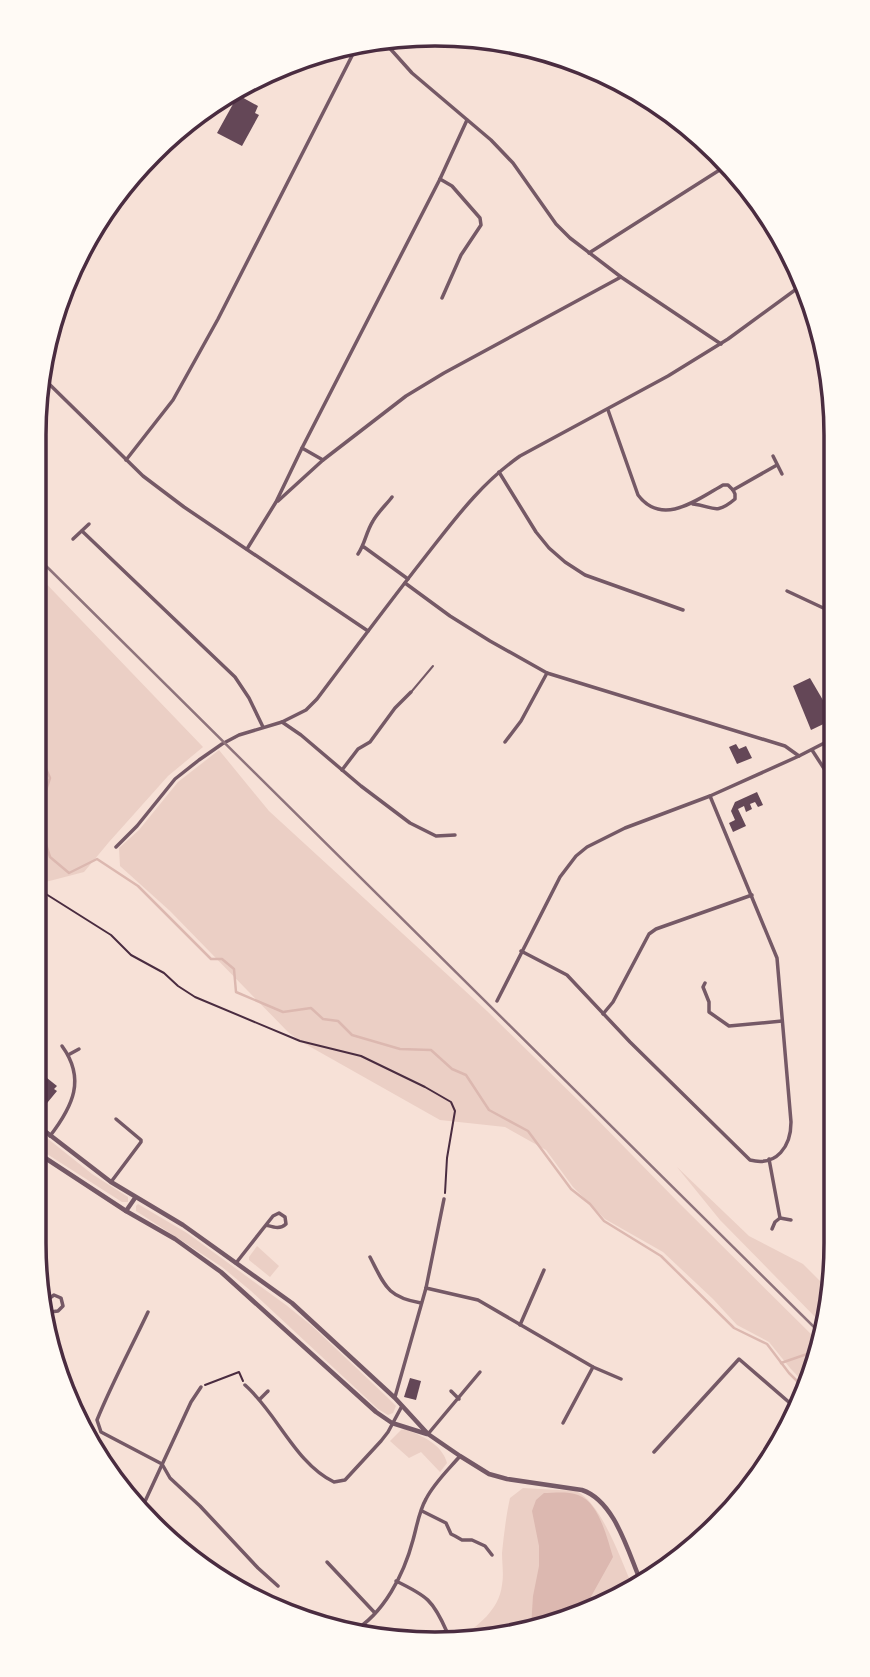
<svg xmlns="http://www.w3.org/2000/svg" width="870" height="1677" font-family="Rubik,sans-serif">
  <style>
    .green { fill: #ebcfc5 }
    .water { fill: #dcb8b0 }
    .lines { fill: none; stroke-linecap: round; stroke-linejoin: round }
    .stream { stroke: #dcb8b0; stroke-width: 2.5 }
    .building { fill: #644757 }
    .path { stroke: #4a2c40; stroke-width: 2 }
    .service { stroke: #755966; stroke-width: 2 }
    .minor { stroke: #755966; stroke-width: 3.5 }
    .tertiary { stroke: #755966; stroke-width: 4.5 }
    .rail { stroke: #8f747c; stroke-width: 2.5 }
    .rim { fill: none; stroke: #4a2c40; stroke-width: 3.5 }
  </style>
  <rect width="100%" height="100%" fill="#f7e1d7"/>
  <g class="green">
    <path d="M34,571L203,747L168,776L109,842L84,872L34,885Z"/>
    <path d="M219,750L269,811L487,1011L587,1109L680,1204L817,1340L805,1384L790,1368L769,1342L737,1325L713,1299L663,1252L605,1219L573,1187L546,1150L505,1127L440,1120L300,1041L288,1032L170,911L120,866L119,848L139,830L178,782Z"/>
    <path d="M33,1127L92,1174L128,1197V1202H122L33,1145Z"/>
    <path d="M677,1167L749,1236L803,1264L826,1287L830,1288L821,1323L720,1220Z"/>
    <path d="M138,1204L187,1233L286,1305L312,1326L388,1398L396,1406L393,1413L388,1415L378,1409L251,1291L222,1267L136,1211V1206Z"/>
    <path d="M257,1246L279,1266L270,1277L249,1260V1257Z"/>
    <path d="M405,1429C422,1436 442,1444 447,1463L440,1472L421,1452L409,1458L390,1441L401,1430Z"/>
    <path d="M523,1488L576,1491C602,1503 621,1561 633,1587L612,1602L487,1640L459,1638C478,1626 499,1610 502,1585C504,1575 502,1563 502,1553C504,1534 506,1516 510,1498Z"/>
  </g>
  <path class="water" d="M544,1493C554,1493 567,1491 578,1495C599,1502 607,1538 613,1557L583,1611L531,1627L533,1596L539,1566V1546L532,1511L536,1500Z"/>
  <g class="lines">
    <g class="stream">
      <path d="M34,724L38,738L39,752L50,778L37,817L50,857L69,873L97,859L138,886L211,959H222L234,969L236,992L283,1012L311,1008L323,1019L338,1021L352,1035L400,1049L431,1050L452,1069L466,1075L489,1110L528,1131L571,1189L590,1204L604,1221L661,1256L734,1328L767,1344L789,1373L804,1388"/>
      <path d="M781,1363L810,1353"/>
    </g>
  </g>
  <g class="building">
    <path d="M238,95L258,106L255,113L259,115L242,146L217,133Z"/>
    <path d="M810,678L834,719L811,730L793,686Z"/>
    <path d="M736,744L739,749L746,746L752,758L737,764L729,747Z"/>
    <path d="M757,792L763,805L758,807L755,802L750,804L752,809L746,812L744,806L738,809L746,826L733,832L729,823L735,820L731,811L735,802Z"/>
    <path d="M33,1076L42,1083L47,1078L57,1086L54,1089L57,1091L43,1108L40,1104L42,1102L33,1095Z"/>
    <path d="M410,1378L421,1381L416,1400L404,1397Z"/>
  </g>
  <g class="lines">
    <g class="path">
      <path d="M34,891L38,889L111,935L131,955L164,973L178,986L195,997L300,1041L361,1056L425,1087L451,1102L455,1111L447,1158L445,1193"/>
      <path d="M205,1385L239,1372L243,1381"/>
    </g>
    <path class="service" d="M412,691L433,666"/>
    <g class="minor">
      <path d="M386,44L412,73L491,140L513,163L556,224L570,238L621,277L721,344"/>
      <path d="M440,179L452,186L480,218L481,225L461,255L442,298"/>
      <path d="M589,253L729,164"/>
      <path d="M43,378L143,476L184,507L368,631"/>
      <path d="M608,410L638,495C662,527 697,500 723,485H728L733,490"/>
      <path d="M302,448L323,460"/>
      <path d="M773,456L782,474"/>
      <path d="M126,460L173,400L218,319L356,48"/>
      <path d="M499,472L536,532L549,548L565,562L585,575L683,610"/>
      <path d="M733,490L777,465"/>
      <path d="M278,501L323,460L406,396L444,373L621,277"/>
      <path d="M693,504C713,506 715,516 735,499V494L733,490"/>
      <path d="M82,531L235,677L249,698L263,727"/>
      <path d="M73,539L89,524"/>
      <path d="M364,547L408,579"/>
      <path d="M247,549L276,502L302,448L440,179L467,120"/>
      <path d="M358,554C365,544 366,532 373,521C378,512 386,505 392,497"/>
      <path d="M405,583L450,616L490,641L547,673L785,746L799,756"/>
      <path d="M787,591L834,613"/>
      <path d="M282,722L301,735L361,786L410,823L436,836L455,835"/>
      <path d="M505,742L521,721L547,673"/>
      <path d="M812,750L834,784"/>
      <path d="M342,770L358,749L370,742L395,708L411,692"/>
      <path d="M116,847L137,826L175,779L199,760L222,744L239,735L282,722L306,710L317,699C353,651 388,604 425,557C455,519 480,484 520,456L668,376L728,339L806,282"/>
      <path d="M34,947L42,962"/>
      <path d="M521,951L567,975L630,1042L750,1160C777,1167 791,1146 791,1122L777,958L710,796"/>
      <path d="M705,983L703,987L709,1002V1012L729,1026L782,1021"/>
      <path d="M497,1001L560,877L576,856L587,847L625,828L710,796L799,756L834,738"/>
      <path d="M603,1014L613,1002L649,934L656,929L752,895"/>
      <path d="M68,1055L79,1049"/>
      <path d="M50,1136C73,1106 86,1079 62,1046"/>
      <path d="M769,1159L780,1218"/>
      <path d="M111,1182L141,1142V1140L116,1119"/>
      <path d="M772,1229L775,1222L780,1218L791,1220"/>
      <path d="M370,1257C385,1286 387,1297 421,1303"/>
      <path d="M236,1263L273,1216L279,1213L285,1217L286,1224C280,1230 273,1227 266,1225"/>
      <path d="M426,1288L478,1300L593,1367L621,1379"/>
      <path d="M44,1306L47,1300L54,1295L61,1298L63,1306L58,1311L50,1312L45,1305"/>
      <path d="M148,1312C131,1348 112,1383 97,1420L101,1432L162,1464L170,1478L200,1506L258,1568L278,1586"/>
      <path d="M520,1325L544,1270"/>
      <path d="M245,1385C277,1413 295,1463 334,1482L345,1480L381,1441L388,1432L402,1406"/>
      <path d="M451,1391L459,1399"/>
      <path d="M395,1397L426,1288L444,1199"/>
      <path d="M260,1399L268,1391"/>
      <path d="M563,1423L593,1367"/>
      <path d="M428,1434L480,1372"/>
      <path d="M654,1452L739,1359L798,1410"/>
      <path d="M141,1510L191,1402L201,1387"/>
      <path d="M422,1511L446,1523L451,1534L455,1536L462,1540H472L485,1546L492,1555"/>
      <path d="M327,1562L375,1613"/>
      <path d="M396,1581C427,1596 433,1600 447,1632"/>
      <path d="M352,1632C384,1614 404,1574 413,1540C417,1526 419,1511 426,1499C434,1483 449,1469 460,1456"/>
    </g>
    <g class="tertiary">
      <path d="M33,1122L111,1182L183,1225L292,1303L395,1398L428,1434L460,1456L489,1474L507,1479L582,1490C615,1501 628,1552 641,1582"/>
      <path d="M33,1150L126,1211L175,1239L221,1272L376,1412L392,1423L427,1434"/>
      <path d="M126,1211L135,1198"/>
    </g>
    <path class="rail" d="M34,554L819,1332"/>
  </g>
  <path d="M0 0H870V1677H0ZM435 46H435A389 389 0 0 1 824 435V1243A389 389 0 0 1 435 1632H435A389 389 0 0 1 46 1243V435A389 389 0 0 1 435 46Z" fill="#fffaf5" fill-rule="evenodd"/>
  <path class="rim" d="M435 46H435A389 389 0 0 1 824 435V1243A389 389 0 0 1 435 1632H435A389 389 0 0 1 46 1243V435A389 389 0 0 1 435 46Z"/>
</svg>
